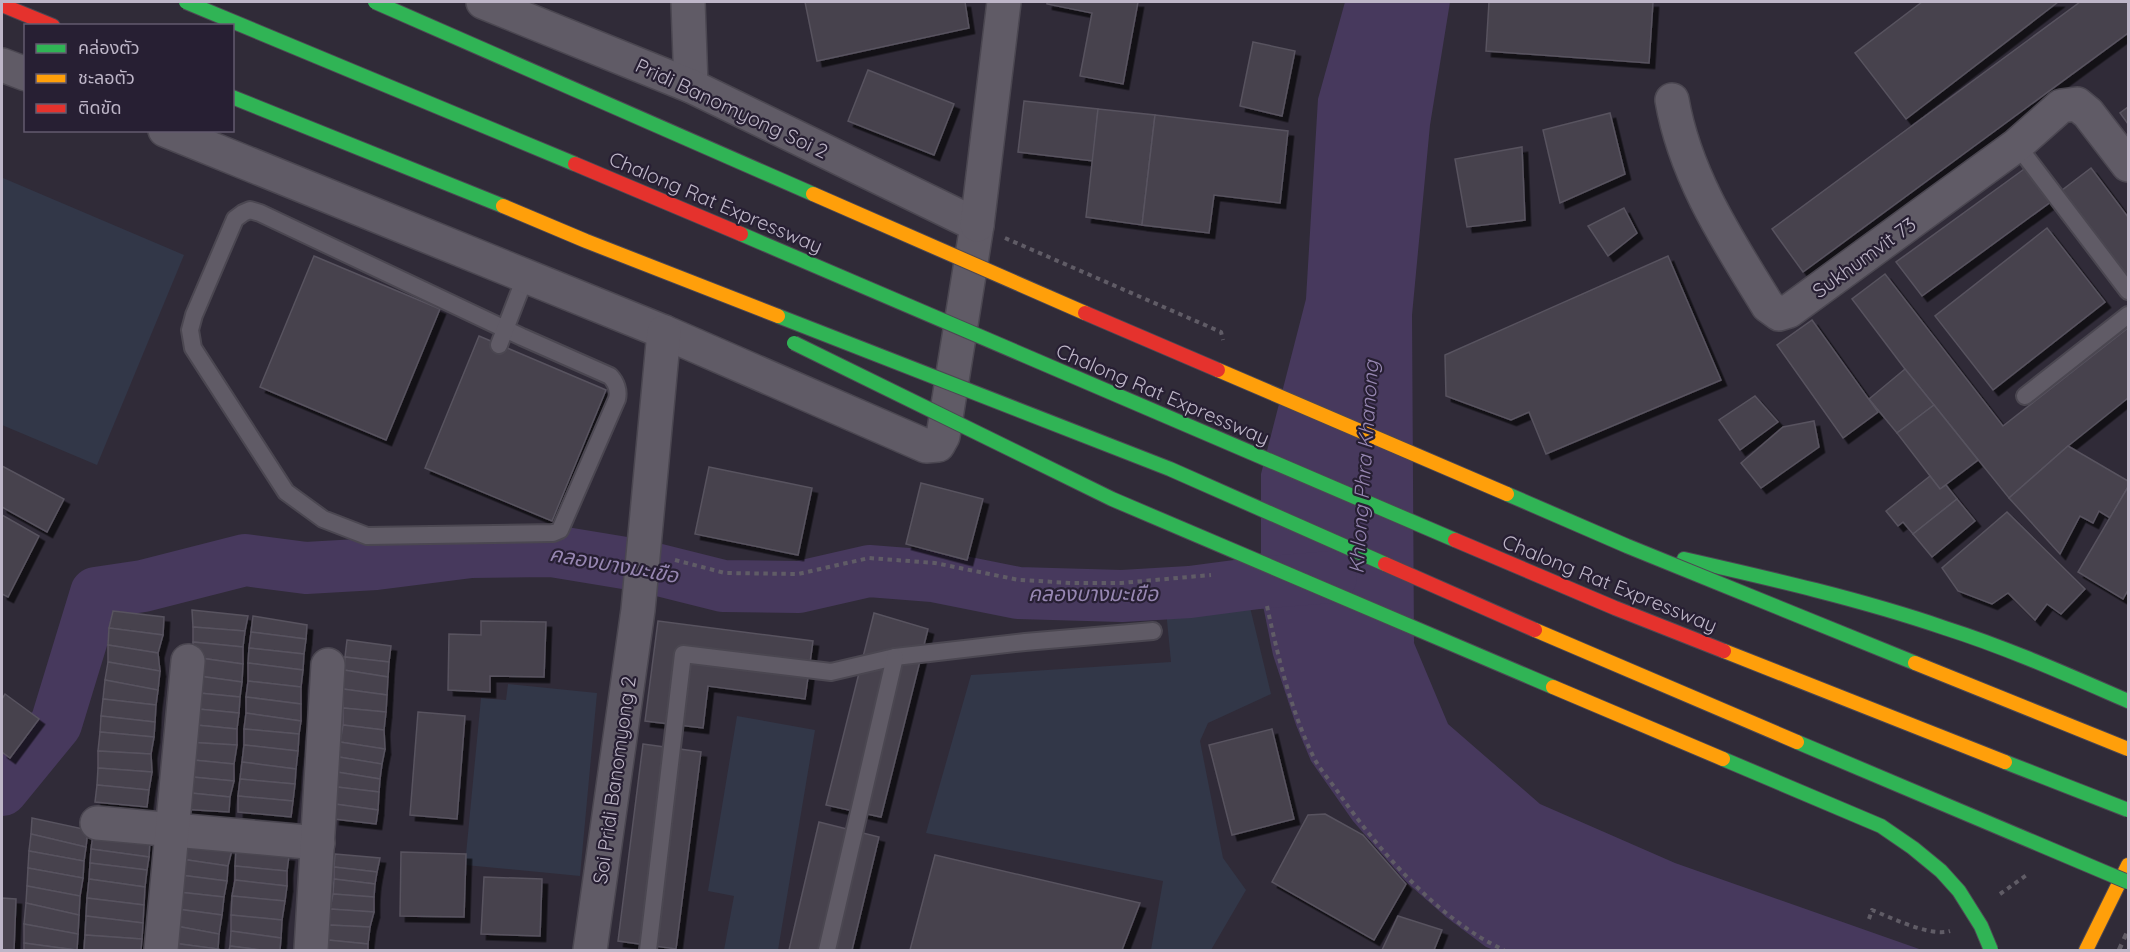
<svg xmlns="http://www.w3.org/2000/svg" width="2130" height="952" font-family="Quicksand,'Noto Sans Thai',sans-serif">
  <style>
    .green { fill: #323748 }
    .water { fill: #47395d }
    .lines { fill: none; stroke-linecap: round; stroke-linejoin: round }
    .river { stroke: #47395d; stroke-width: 52 }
    .building { fill: #46424d; stroke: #58535f; stroke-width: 1.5; filter: url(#shadow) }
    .lane-casing { stroke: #4b4751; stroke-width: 20 }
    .street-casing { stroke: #4b4751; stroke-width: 36 }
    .fast-casing { stroke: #4b4652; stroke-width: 16 }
    .slow-casing { stroke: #4b4652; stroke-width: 16 }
    .jam-casing { stroke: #4b4652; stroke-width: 16 }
    .path { stroke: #605c66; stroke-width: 4; stroke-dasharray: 4.5 4.5; stroke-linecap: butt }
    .lane { stroke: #605b66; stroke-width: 16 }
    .street { stroke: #605b66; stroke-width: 33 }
    .fast { stroke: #30b455; stroke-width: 14 }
    .slow { stroke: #ff9f0a; stroke-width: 14 }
    .jam { stroke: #e5322d; stroke-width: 14 }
    .rail { stroke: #605b65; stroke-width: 4.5; stroke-dasharray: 6 6; stroke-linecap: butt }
    .fast-bridge-casing { stroke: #4d4853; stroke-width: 16; stroke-linecap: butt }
    .slow-bridge-casing { stroke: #4d4853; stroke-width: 16; stroke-linecap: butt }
    .jam-bridge-casing { stroke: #4d4853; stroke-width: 16; stroke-linecap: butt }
    .fast-bridge { stroke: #30b455; stroke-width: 14 }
    .slow-bridge { stroke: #ff9f0a; stroke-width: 14 }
    .jam-bridge { stroke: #e5322d; stroke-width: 14 }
    .labels { text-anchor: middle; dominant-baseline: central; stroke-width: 4.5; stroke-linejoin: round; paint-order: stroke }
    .street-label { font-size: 20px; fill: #beb6c8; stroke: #271f33 }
    .water-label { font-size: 21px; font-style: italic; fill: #9787b2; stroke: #271f33 }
  </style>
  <defs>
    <filter id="shadow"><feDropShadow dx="5.5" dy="5.5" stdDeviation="0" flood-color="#0009"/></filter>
  </defs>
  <rect width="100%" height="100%" fill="#302b38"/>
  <g class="green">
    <path d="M3,178L184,255L97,465L2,425Z"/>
    <path d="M1249,603L1271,694L1208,723L1200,741L1223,858L1246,890L1211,950H1151L1163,881L926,833L971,675L1171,662L1166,610Z"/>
    <path d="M508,684L597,693L580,876L465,865L481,698L506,700Z"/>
    <path d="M737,716L815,730L778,950H724L734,896L708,891Z"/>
  </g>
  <path class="water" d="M1345,2H1450L1430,125L1412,315L1414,643L1448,724L1540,804L1675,863L1922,950H1494L1486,947L1446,917L1404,880L1353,821L1311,761L1296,725L1273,655L1254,561L1261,553V474L1306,299L1318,99Z"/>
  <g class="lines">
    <path class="river" d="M2,790L56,724L96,593L143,586L245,560L306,568L376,564L471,552L552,551L643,566L723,586L799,587L869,571L933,576L1018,593L1122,596L1190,592L1258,583L1331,577"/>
  </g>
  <g class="building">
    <path d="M805,2H965L969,28L817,61Z"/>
    <path d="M1047,2H1138L1123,84L1080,76L1092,13L1047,4Z"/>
    <path d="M1489,2H1653L1649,63L1486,51Z"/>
    <path d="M1922,2H2058L1906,119L1855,53Z"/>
    <path d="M2080,2H2128V33L1803,272L1772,229Z"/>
    <path d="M1253,42L1295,51L1282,116L1240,106Z"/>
    <path d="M868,70L954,104L934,155L848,121Z"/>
    <path d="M1024,101L1098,109L1093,161L1018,152Z"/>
    <path d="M2128,107V124L2120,113Z"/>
    <path d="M1098,109L1155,115L1142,225L1086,217Z"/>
    <path d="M1610,113L1625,174L1560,203L1543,130Z"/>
    <path d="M1155,115L1288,131L1280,203L1214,195L1209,233L1142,225Z"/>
    <path d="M1522,147L1525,220L1467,227L1455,159Z"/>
    <path d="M2027,167L2052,201L1922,296L1896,262Z"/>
    <path d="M2091,168L2128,217V281L2061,191Z"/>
    <path d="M1624,208L1637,233L1608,256L1588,226Z"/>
    <path d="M2047,228L2105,302L1993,390L1935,316Z"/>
    <path d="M314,256L440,309L386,440L260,387Z"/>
    <path d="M1668,256L1721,380L1546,454L1529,412L1511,420L1446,396L1445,355Z"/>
    <path d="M1885,274L2003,426L2128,328V398L2068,446L2009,498L1905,369L1852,299Z"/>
    <path d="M1812,320L1878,412L1843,438L1777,345Z"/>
    <path d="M479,336L606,390L552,521L425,468Z"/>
    <path d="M1905,369L1934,405L1897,433L1869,399Z"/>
    <path d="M1755,396L1778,422L1740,450L1719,420Z"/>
    <path d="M1934,405L1978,460L1940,489L1897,433Z"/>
    <path d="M1814,421L1819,447L1761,488L1741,463L1783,427Z"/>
    <path d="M2068,446L2128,481V487L2110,518L2099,511L2093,523L2080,516L2060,554L2009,498Z"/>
    <path d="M2,466L64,499L47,532L2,507Z"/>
    <path d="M709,467L812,488L798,555L695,534Z"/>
    <path d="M1930,476L1940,489L1946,485L1957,499L1913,534L1903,522L1898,526L1886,511Z"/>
    <path d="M921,483L983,499L967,560L906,544Z"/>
    <path d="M2128,487V590L2123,599L2078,572Z"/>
    <path d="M1957,499L1975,521L1932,557L1913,534Z"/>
    <path d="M2007,512L2085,589L2061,614L2047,604L2035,620L2008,593L1992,604L1958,591L1942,568Z"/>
    <path d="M2,515L39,536L8,597L2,594Z"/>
    <path d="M192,610L248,616L245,631L193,627Z"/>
    <path d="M113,611L164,617L163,635L109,628Z"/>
    <path d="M874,613L928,629L881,817L826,805Z"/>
    <path d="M253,616L307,625L306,639L251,632Z"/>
    <path d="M481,621L546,622L544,677L490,676V692L448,690L449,634L481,635Z"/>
    <path d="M658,621L813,641L805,699L708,686L703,728L645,721Z"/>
    <path d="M193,627L245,631L243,647L193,642Z"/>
    <path d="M109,628L163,635L158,653L108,645Z"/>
    <path d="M251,632L306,639L304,654L249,648Z"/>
    <path d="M347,640L391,646L389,662L345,657Z"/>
    <path d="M193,642L243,647V664L193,657Z"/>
    <path d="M108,645L158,653L160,671L108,662Z"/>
    <path d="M249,648L304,654L303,670L248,663Z"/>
    <path d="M193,657L243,664L242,682L191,675Z"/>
    <path d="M345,657L389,662L388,677L344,670Z"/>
    <path d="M108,662L160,671L158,690L105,680Z"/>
    <path d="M248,663L303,670L301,687L248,681Z"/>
    <path d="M344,670L388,677L387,695L343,689Z"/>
    <path d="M191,675L242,682L240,697L189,692Z"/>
    <path d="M105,680L158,690L156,705L103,699Z"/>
    <path d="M248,681L301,687V704L246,697Z"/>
    <path d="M343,689L387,695L386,712L343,708Z"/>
    <path d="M189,692L240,697L239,713L188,708Z"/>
    <path d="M5,694L39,719L10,758L2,752V699Z"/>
    <path d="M246,697L301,704V721L246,713Z"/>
    <path d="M103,699L156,705L155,722L101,716Z"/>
    <path d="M188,708L239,713L237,729L186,724Z"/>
    <path d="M343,708L386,712L384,730L343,725Z"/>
    <path d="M418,712L465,716L457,819L410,815Z"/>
    <path d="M246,713L301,721L299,734L244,729Z"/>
    <path d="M101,716L155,722L154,737L100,732Z"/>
    <path d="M186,724L237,729V745L185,742Z"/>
    <path d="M343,725L384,730L385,749L340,742Z"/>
    <path d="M244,729L299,734L298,751L244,745Z"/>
    <path d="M1272,729L1294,819L1232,835L1209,745Z"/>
    <path d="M100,732L154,737L151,754L98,751Z"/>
    <path d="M185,742L237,745L234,764L183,759Z"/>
    <path d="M340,742L385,749L382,764L339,757Z"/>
    <path d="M643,744L701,752L676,949L618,941Z"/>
    <path d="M244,745L298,751L296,769L242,762Z"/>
    <path d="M98,751L151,754L152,772L98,768Z"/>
    <path d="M339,757L382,764L380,779L337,772Z"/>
    <path d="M183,759L234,764V781L182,776Z"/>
    <path d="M242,762L296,769L295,784L240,779Z"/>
    <path d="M98,768L152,772L149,790L97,785Z"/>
    <path d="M337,772L380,779L379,792L337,787Z"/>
    <path d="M182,776L234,781L230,797L181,792Z"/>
    <path d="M240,779L295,784L293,801L238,796Z"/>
    <path d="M97,785L149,790L147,807L95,802Z"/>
    <path d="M337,787L379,792L378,810L335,804Z"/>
    <path d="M181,792L230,797L229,812L180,809Z"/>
    <path d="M238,796L293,801L291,817L238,812Z"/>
    <path d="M335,804L378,810L376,824L334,819Z"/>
    <path d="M1325,814L1363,835L1406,884L1374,940L1272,882L1308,815Z"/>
    <path d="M32,818L88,830L86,847L31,834Z"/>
    <path d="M819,822L879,837L852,950H789Z"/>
    <path d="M31,834L86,847L84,861L29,851Z"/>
    <path d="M93,834L150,840L149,857L91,849Z"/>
    <path d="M182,843L232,850L228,866L181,859Z"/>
    <path d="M91,849L149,857L147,870L90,863Z"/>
    <path d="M236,849L289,856L287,871L235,866Z"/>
    <path d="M29,851L84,861L83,878L28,868Z"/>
    <path d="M401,852L466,854L464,917L400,916Z"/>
    <path d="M335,854L380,858L377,872L334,867Z"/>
    <path d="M935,855L1140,903L1122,950H910Z"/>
    <path d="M181,859L228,866L227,881L180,875Z"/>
    <path d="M90,863L147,870L145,887L89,879Z"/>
    <path d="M235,866L287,871V886L235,880Z"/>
    <path d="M334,867L377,872L375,884L334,879Z"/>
    <path d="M28,868L83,878L80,896L27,886Z"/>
    <path d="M180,875L227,881L224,897L178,892Z"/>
    <path d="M484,877L542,879L540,936L481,934Z"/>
    <path d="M89,879L145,887L144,905L87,898Z"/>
    <path d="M334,879L375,884L374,897L333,894Z"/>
    <path d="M235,880L287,886L285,901L232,896Z"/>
    <path d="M27,886L80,896L79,915L26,903Z"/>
    <path d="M178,892L224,897L222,915L177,909Z"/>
    <path d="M333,894L374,897V912L330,909Z"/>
    <path d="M232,896L285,901L282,920L231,915Z"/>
    <path d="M2,898L16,899L14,950H2Z"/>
    <path d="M87,898L144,905L143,923L86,916Z"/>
    <path d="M26,903L79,915L78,934L24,924Z"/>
    <path d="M177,909L222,915L219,934L176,926Z"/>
    <path d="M330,909L374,912L370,927L329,925Z"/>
    <path d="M231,915L282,920L281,938L231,931Z"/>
    <path d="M86,916L143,923L142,939L85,935Z"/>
    <path d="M1398,916L1442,930L1434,950H1382Z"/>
    <path d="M24,924L78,934L77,950L24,943Z"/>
    <path d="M329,925L370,927L368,944L328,940Z"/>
    <path d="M176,926L219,934L218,949L173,943Z"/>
    <path d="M231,931L281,938L280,950H261L230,946Z"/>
    <path d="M85,935L142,939L141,950H84Z"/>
    <path d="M328,940L368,944V950H327Z"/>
    <path d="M24,943L75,950H24Z"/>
    <path d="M173,943L218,949L217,950H173Z"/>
    <path d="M230,946L261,950H229Z"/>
  </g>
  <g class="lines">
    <g class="lane-casing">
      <g id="lane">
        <path d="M2017,145L2128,291"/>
        <path d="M250,210L260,213L522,337L610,376C616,382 619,391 617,399L560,530L553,533L367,536L323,519L286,492L193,348L190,330L194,315L235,219L243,213Z"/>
        <path d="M499,345L526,275"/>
        <path d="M2025,396L2128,315"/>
        <path d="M648,950L683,654L831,672L895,657L1025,642L1153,631"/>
        <path d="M827,950L895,657"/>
      </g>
    </g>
    <g class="street-casing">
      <g id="street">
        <path d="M688,2L691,86"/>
        <path d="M2,65L26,74"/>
        <path d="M1672,100C1685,176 1728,241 1768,306L1779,314L1789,311L2017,145L2061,106L2077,104L2088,113L2128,165"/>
        <path d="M165,130L664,332L926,446L938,445L943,436L977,225L691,86L483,2"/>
        <path d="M977,225L1004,2"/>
        <path d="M97,823L318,843"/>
        <path d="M161,950L188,661"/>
        <path d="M311,950L328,665"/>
        <path d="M590,950L638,610L664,332"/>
      </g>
    </g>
    <g class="fast-casing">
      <g id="fast">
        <path d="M232,97L503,206"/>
        <path d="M1684,559C1772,579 1860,599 1945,628C2008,648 2068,675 2128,701"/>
      </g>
    </g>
    <g class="slow-casing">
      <path id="slow" d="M2086,950L2128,865"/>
    </g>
    <g class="jam-casing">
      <path id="jam" d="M2,5L53,26"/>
    </g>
    <g class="path">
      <path d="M1005,238L1221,332L1223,340"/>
      <path d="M675,560L725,573L798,574L869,558L935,563L1019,580L1072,583H1121L1211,575"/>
      <path d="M1267,606C1278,657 1291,711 1314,758C1321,771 1332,783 1340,795C1381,853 1439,920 1504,950"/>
      <path d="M2000,894L2028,874"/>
      <path d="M1869,919L1872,910C1892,918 1930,937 1950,931"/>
    </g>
    <use href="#lane" class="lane"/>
    <use href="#street" class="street"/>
    <use href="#fast" class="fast"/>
    <use href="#slow" class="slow"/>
    <use href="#jam" class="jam"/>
    <path class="rail" d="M2119,950L2128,930"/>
    <g class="fast-bridge-casing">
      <g id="fast-bridge">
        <path d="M186,2L575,164"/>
        <path d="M375,2L813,194"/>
        <path d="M741,234L1455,540"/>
        <path d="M778,316L1170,469L1385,564"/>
        <path d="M794,343L1112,499L1553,687"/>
        <path d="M1507,494L1627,546L1915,663"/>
        <path d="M1797,742L2128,882"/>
        <path d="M1723,759L1881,826L1913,848L1941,871L1959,891L1981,926L1991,950"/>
        <path d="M2005,762L2128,810"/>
      </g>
    </g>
    <g class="slow-bridge-casing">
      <g id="slow-bridge">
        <path d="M813,194L1085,313"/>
        <path d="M503,206L586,241L778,316"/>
        <path d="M1218,370L1507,494"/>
        <path d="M1535,630L1797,742"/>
        <path d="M1724,651L2005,762"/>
        <path d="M1915,663L2128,749"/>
        <path d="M1553,687L1723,759"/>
      </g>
    </g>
    <g class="jam-bridge-casing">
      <g id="jam-bridge">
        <path d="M575,164L741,234"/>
        <path d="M1085,313L1218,370"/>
        <path d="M1455,540L1615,608L1724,651"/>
        <path d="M1385,564L1535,630"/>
      </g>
    </g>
    <use href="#fast-bridge" class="fast-bridge"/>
    <use href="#slow-bridge" class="slow-bridge"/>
    <use href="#jam-bridge" class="jam-bridge"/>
  </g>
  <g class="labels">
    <g class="street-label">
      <text transform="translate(732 108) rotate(25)">Pridi Banomyong Soi 2</text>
      <text transform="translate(716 202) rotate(23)">Chalong Rat Expressway</text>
      <text transform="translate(1864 257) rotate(-36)">Sukhumvit 73</text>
      <text transform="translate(1163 394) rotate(23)">Chalong Rat Expressway</text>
      <text transform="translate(1610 583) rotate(22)">Chalong Rat Expressway</text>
      <text transform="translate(614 780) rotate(-82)">Soi Pridi Banomyong 2</text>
    </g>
    <g class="water-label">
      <text transform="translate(1363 467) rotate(-86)">Khlong Phra Khanong</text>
      <text transform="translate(614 564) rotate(10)">คลองบางมะเขือ</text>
      <text x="1093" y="593">คลองบางมะเขือ</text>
    </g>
  </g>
  <rect width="2130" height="952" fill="none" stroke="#beb6c8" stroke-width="6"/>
  <rect x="24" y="24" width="210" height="108" fill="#271f33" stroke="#635b6f" stroke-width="1.5"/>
  <rect x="36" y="44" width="30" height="9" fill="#30b455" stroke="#635b6f" stroke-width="1.5"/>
  <text x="78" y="54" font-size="18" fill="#beb6c8">คล่องตัว</text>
  <rect x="36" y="74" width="30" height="9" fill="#ff9f0a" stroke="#635b6f" stroke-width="1.5"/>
  <text x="78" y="84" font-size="18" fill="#beb6c8">ชะลอตัว</text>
  <rect x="36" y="104" width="30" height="9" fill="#e5322d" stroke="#635b6f" stroke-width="1.5"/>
  <text x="78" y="114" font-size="18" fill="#beb6c8">ติดขัด</text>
</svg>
